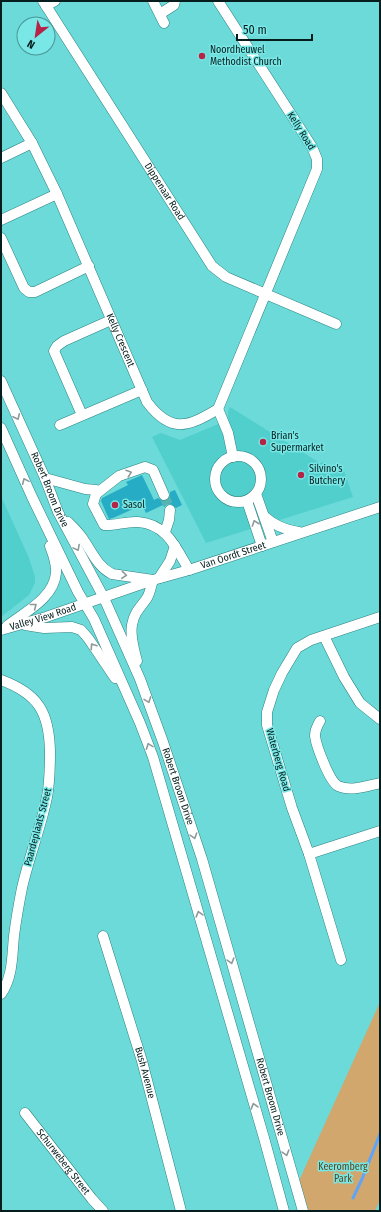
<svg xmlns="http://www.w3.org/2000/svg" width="381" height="1212" font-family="'Fira Sans Condensed',sans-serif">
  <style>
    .built { fill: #51cfcd }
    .green { fill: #d2a76d }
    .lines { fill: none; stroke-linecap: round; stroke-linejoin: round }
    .stream { stroke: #5ea4f7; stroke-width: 3 }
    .building { fill: #27acc5 }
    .minor-tunnel { stroke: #57b4b3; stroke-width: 10; stroke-dasharray: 10 5; stroke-linecap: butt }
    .minor-casing { stroke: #2b8382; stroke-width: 11 }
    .minor { stroke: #fff; stroke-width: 10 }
    .oneway { stroke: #8e9999 }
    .poi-dot { fill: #b52346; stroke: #78e7e5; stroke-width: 1.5 }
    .labels { text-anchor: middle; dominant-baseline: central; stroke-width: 3; stroke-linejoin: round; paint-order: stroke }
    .poi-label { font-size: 10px; fill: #051d1d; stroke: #78e7e5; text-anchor: start }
    .street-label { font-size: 10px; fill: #051d1d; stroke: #78e7e5 }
    .park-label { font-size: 10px; fill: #5e4218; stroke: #78e7e5 }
  </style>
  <rect width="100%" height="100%" fill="#6bdad8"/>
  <g class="built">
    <path d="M230,407L320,463L323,462L328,465L331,474L344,471L353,497L206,543L152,437L161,433L180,440L228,420V412Z"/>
    <path d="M1,496L29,558L35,577V583L29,595L1,617Z"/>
  </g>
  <path class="green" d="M380,1002V1200L375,1211H306L298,1183Z"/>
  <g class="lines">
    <path class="stream" d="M353,1198L362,1179L380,1134"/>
  </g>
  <path class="building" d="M142,475L154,500L158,498L163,501H167L170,496V492L175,490L182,505L176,508L171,504H167L164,507L163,505L146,513L142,505L113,518L109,519L101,501L102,498L128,485L126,482Z"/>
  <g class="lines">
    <path class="minor-tunnel" d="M164,495L170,510"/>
    <g class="minor-casing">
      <g id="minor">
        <path id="s1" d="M43,1L212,266L226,277L336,324"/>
        <path d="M153,1L164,23"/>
        <path d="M46,6L55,1"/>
        <path d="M160,14L174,5L175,1"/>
        <path id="s2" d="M1,93L32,143L57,194L147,402C171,434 188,427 218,409L317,169V159L312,147L218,1"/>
        <path d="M1,158L32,143"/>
        <path d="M1,220L57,194"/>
        <path d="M1,238L24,288L29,292H35L89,266"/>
        <path id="s3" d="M1,381L45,478L58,512L104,598L140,679L163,742L202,859L303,1211"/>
        <path d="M218,409L228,433L233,457"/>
        <path d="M82,415L54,351L57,346L64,341L111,320"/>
        <path d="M60,425L142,390"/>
        <path d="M1,428L32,497L78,592L94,619L140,723L153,757L264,1138L284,1211"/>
        <circle cx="238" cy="479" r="23"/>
        <path d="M45,478L85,489L96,490V494L93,504L104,525C115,526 126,521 138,522C167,524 176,548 189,570"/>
        <path d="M96,494L119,476L145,467L153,470L164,495"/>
        <path d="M256,494L273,542"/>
        <path d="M247,501L262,546"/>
        <path d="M265,517C275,526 285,530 299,532"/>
        <path d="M68,522C73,527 79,533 83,539C92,552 97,566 112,574L153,580C151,586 150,593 147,598C141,607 134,612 132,625C130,636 134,650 137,661"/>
        <path d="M165,532L169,520L170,510"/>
        <path d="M159,578L170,561L175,546"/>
        <path d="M25,625L44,628L72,627L81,630L88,638L115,678"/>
        <path d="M7,626C25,612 54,598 56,573C57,564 53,554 50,546"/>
        <path id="s4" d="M1,630L46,617L153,580L189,570L380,507"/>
        <path d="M324,636L344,677L360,703L380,719"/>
        <path d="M1,680C39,694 49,713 50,751C50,767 50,781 47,797C41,827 29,857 22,888C19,903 16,920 14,936C12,956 13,977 1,994"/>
        <path d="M320,721C317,726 315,731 315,736C316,745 329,781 338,786C351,792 367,786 380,783"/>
        <path d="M309,854L380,831"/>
        <path id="s5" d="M103,936L142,1061L181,1211"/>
        <path d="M341,960L309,854L292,808L267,725V712L274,690L282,673L297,648L311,640L380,617"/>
        <path id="s6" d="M25,1113L92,1199L103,1211"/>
      </g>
    </g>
    <use href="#minor" class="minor"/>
  </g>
  <defs><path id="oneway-chevron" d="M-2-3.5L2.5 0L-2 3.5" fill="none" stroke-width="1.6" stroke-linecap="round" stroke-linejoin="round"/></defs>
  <g class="oneway">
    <use href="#oneway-chevron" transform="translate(17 417) rotate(65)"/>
    <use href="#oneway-chevron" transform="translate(129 473) rotate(-19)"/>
    <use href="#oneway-chevron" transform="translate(25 481) rotate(-114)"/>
    <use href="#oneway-chevron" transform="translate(255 523) rotate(-109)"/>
    <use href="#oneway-chevron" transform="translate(77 548) rotate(62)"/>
    <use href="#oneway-chevron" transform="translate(124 575) rotate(5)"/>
    <use href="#oneway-chevron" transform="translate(34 606) rotate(-38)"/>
    <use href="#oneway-chevron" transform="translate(93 646) rotate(-124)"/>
    <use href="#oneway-chevron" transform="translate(148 700) rotate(70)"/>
    <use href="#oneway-chevron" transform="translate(149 746) rotate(-111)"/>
    <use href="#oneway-chevron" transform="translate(194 836) rotate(72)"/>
    <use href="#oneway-chevron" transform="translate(199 914) rotate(-106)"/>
    <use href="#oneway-chevron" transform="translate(231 961) rotate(74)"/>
    <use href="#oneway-chevron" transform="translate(254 1106) rotate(-106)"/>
    <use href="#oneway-chevron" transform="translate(286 1153) rotate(74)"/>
  </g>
  <g class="poi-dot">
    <circle cx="202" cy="56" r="4"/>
    <circle cx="263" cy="442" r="4"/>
    <circle cx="301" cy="475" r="4"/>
    <circle cx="115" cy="505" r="4"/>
  </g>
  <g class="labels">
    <g class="poi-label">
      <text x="210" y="50">Noordheuwel<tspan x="210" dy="12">Methodist Church</tspan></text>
      <text x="271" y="436">Brian's<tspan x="271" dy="12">Supermarket</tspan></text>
      <text x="309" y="469">Silvino's<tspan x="309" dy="12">Butchery</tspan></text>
      <text x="123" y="505">Sasol</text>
    </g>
    <g class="street-label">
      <text transform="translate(301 131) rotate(58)">Kelly Road</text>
      <text stroke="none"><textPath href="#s1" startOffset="226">Dippenaar Road</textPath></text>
      <text stroke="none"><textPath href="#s2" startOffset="275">Kelly Crescent</textPath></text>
      <text stroke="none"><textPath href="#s3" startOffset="119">Robert Broom Drive</textPath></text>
      <text stroke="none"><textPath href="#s4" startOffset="244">Van Oordt Street</textPath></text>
      <text stroke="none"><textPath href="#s4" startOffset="44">Valley View Road</textPath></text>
      <text transform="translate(278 760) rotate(74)">Waterberg Road</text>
      <text stroke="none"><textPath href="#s3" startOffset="443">Robert Broom Drive</textPath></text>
      <text transform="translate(38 827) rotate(-75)">Paardeplaats Street</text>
      <text stroke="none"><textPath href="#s5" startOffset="143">Bush Avenue</textPath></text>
      <text stroke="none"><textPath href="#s3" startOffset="767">Robert Broom Drive</textPath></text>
      <text stroke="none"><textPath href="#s6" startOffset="62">Schurweberg Street</textPath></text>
    </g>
    <g class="park-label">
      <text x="343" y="1167">Keeromberg<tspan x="343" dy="12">Park</tspan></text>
    </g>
  </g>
  <rect width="381" height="1212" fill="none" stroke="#051d1d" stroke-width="4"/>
  <g transform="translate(36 36) rotate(210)"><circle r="19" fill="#78e7e5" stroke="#4a9695"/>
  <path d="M0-3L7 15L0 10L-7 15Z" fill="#b52346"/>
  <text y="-6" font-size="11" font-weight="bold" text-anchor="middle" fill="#051d1d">N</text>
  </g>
  <path d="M237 34v6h75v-6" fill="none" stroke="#051d1d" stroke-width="2"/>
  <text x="243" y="34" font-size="12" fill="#051d1d" stroke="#78e7e5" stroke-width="3" paint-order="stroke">50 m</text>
</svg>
